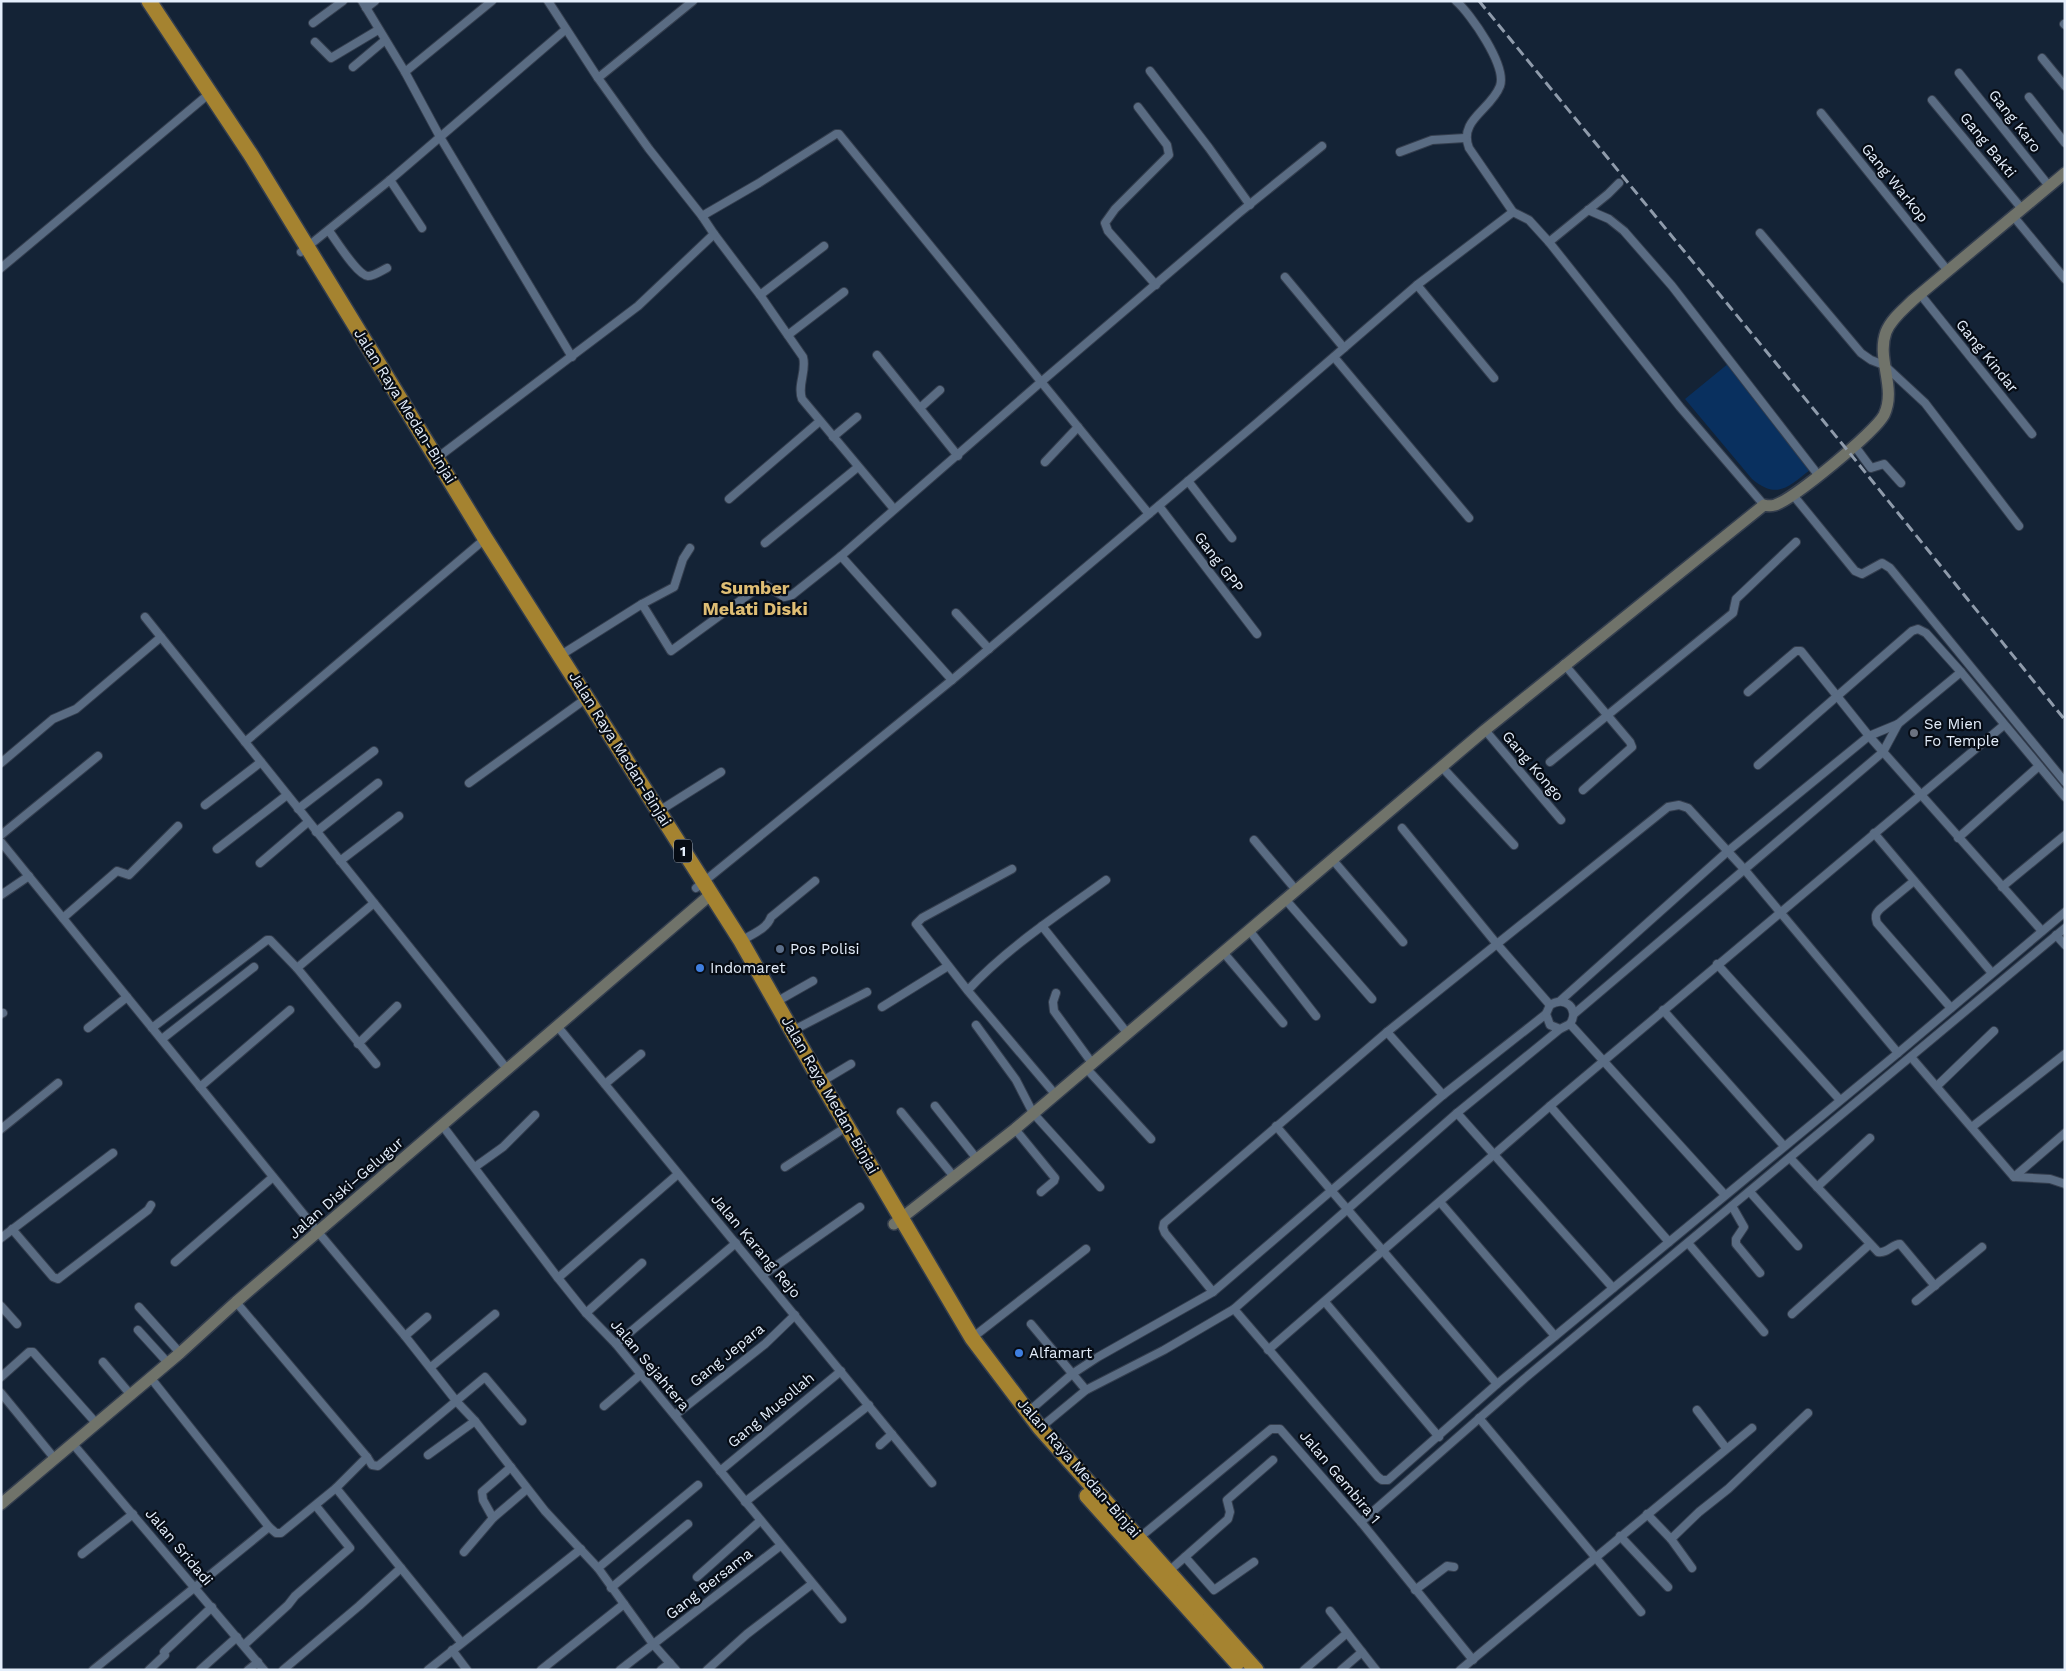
<svg xmlns="http://www.w3.org/2000/svg" width="2066" height="1671" font-family="'Work Sans',sans-serif">
  <style>
    .green { fill: #09305f }
    .lines { fill: none; stroke-linecap: round; stroke-linejoin: round }
    .street-casing { stroke: #343e4e; stroke-width: 10 }
    .secondary-casing { stroke: #343e4e; stroke-width: 14 }
    .highway-casing { stroke: #343e4e; stroke-width: 18 }
    .street { stroke: #5a6c83; stroke-width: 8 }
    .secondary { stroke: #70736a; stroke-width: 11 }
    .highway { stroke: #a58330; stroke-width: 15 }
    .rail { stroke: #8f9bab; stroke-width: 3; stroke-dasharray: 10 5; stroke-linecap: butt }
    .worship-dot { fill: #6b7280; stroke: #060c15; stroke-width: 2 }
    .service-dot { fill: #5c6f8a; stroke: #060c15; stroke-width: 2 }
    .shop-dot { fill: #3f7fe0; stroke: #060c15; stroke-width: 2 }
    .labels { text-anchor: middle; dominant-baseline: central; stroke-width: 4.5; stroke-linejoin: round; paint-order: stroke }
    .shield { fill: #060c15; stroke: #a1aab6; stroke-width: 1 }
    .shield-label { font-size: 14px; font-weight: bold; fill: #e4eefb }
    .street-label { font-size: 15px; fill: #e4eefb; stroke: #060c15 }
    .poi-label { font-size: 15px; fill: #e4eefb; stroke: #060c15; text-anchor: start }
    .quarter-label { font-size: 18px; font-weight: bold; fill: #debd74; stroke: #060c15 }
  </style>
  <rect width="100%" height="100%" fill="#142336"/>
  <path class="green" d="M1729,363L1810,470C1788,487 1777,500 1752,479L1685,399Z"/>
  <g class="lines">
    <g class="street-casing">
      <g id="street">
        <path d="M362,1L405,72L440,137L572,357"/>
        <path d="M548,1L598,78L649,149L702,216L714,234L760,295L803,357C807,371 797,385 802,399L894,509"/>
        <path d="M1456,1C1471,14 1507,66 1500,86C1491,110 1458,120 1469,148L1513,212L1529,220L1549,242L1680,407L1764,505"/>
        <path d="M366,8L375,1"/>
        <path d="M313,23L343,1"/>
        <path d="M2064,24L2065,25"/>
        <path d="M315,42L331,58L378,30"/>
        <path d="M2042,58L2065,86"/>
        <path d="M353,67L384,41"/>
        <path d="M1150,71L1209,148L1250,205"/>
        <path d="M405,72L492,1"/>
        <path d="M1959,73L2049,186"/>
        <path d="M598,78L693,1"/>
        <path d="M2029,97L2065,143"/>
        <path d="M1932,100L2022,209"/>
        <path d="M1138,107L1167,145L1169,155L1115,209L1105,223L1108,231L1156,285"/>
        <path d="M1821,113L1948,271"/>
        <path d="M1400,152L1432,140L1465,138"/>
        <path d="M390,180L422,228"/>
        <path d="M1588,210L1609,219L1624,231L1672,286L1819,476"/>
        <path d="M702,216L759,183L836,134H839L1149,514"/>
        <path d="M2014,217L2065,279"/>
        <path d="M329,231C336,240 357,275 368,276C374,276 381,271 387,268"/>
        <path d="M1760,233L1861,353L1871,360L1884,365L1925,403L2019,526"/>
        <path d="M1549,242L1608,194L1619,183"/>
        <path d="M301,252L390,180L565,30"/>
        <path d="M1,268L204,98"/>
        <path d="M1285,277L1344,348"/>
        <path d="M1417,285L1494,378"/>
        <path d="M1920,294L2032,434"/>
        <path d="M760,295L824,246"/>
        <path d="M788,335L844,292"/>
        <path d="M877,355L958,456"/>
        <path d="M1334,357L1469,518"/>
        <path d="M920,408L940,390"/>
        <path d="M833,437L857,417"/>
        <path d="M1854,445L1871,468L1884,464L1901,483"/>
        <path d="M437,458L638,306L714,234"/>
        <path d="M1045,462L1078,427"/>
        <path d="M1188,481L1232,538"/>
        <path d="M1793,495L1855,571L1862,574L1882,563L1890,568L2065,782"/>
        <path d="M729,499L820,421"/>
        <path d="M1159,506L1257,634"/>
        <path d="M765,543L858,467"/>
        <path d="M841,556L952,680"/>
        <path d="M642,604L674,587L683,559L690,548"/>
        <path d="M956,613L989,649"/>
        <path d="M145,617L507,1069"/>
        <path d="M561,655L642,604L671,651L759,587L766,585L784,597L792,595L841,556L1041,382L1239,213L1322,146"/>
        <path d="M1564,664L1630,742L1632,747L1583,790"/>
        <path d="M1748,692L1796,651H1801L1869,736L2042,931"/>
        <path d="M1485,730L1561,820"/>
        <path d="M245,742L479,544"/>
        <path d="M1550,762L1733,613L1736,599L1796,542"/>
        <path d="M1,763L53,719L76,709L161,637"/>
        <path d="M1758,765L1912,631L1918,629L1926,633L1961,672L2065,797"/>
        <path d="M1441,766L1514,845"/>
        <path d="M469,783L580,703"/>
        <path d="M205,805L261,762"/>
        <path d="M298,809L374,751"/>
        <path d="M659,811L721,772"/>
        <path d="M1402,828L1496,943L1550,1005"/>
        <path d="M316,832L378,783"/>
        <path d="M1874,833L1992,973"/>
        <path d="M1,835L98,756"/>
        <path d="M1958,838L2039,766"/>
        <path d="M1254,840L1296,890"/>
        <path d="M1,842L318,1232L405,1336L457,1402L475,1421L545,1511L598,1568L653,1644L676,1670"/>
        <path d="M217,849L287,795"/>
        <path d="M1332,859L1403,942"/>
        <path d="M340,861L399,816"/>
        <path d="M260,863L308,822"/>
        <path d="M1012,869L922,918L916,924L968,991L1055,1094"/>
        <path d="M1914,881L1880,909C1875,914 1875,917 1877,923L1951,1008"/>
        <path d="M2002,887L2065,835"/>
        <path d="M696,888L952,680L1258,422L1417,285L1513,212"/>
        <path d="M1,895L29,876"/>
        <path d="M1285,899L1372,999"/>
        <path d="M63,918L117,871L129,875L178,826"/>
        <path d="M1042,926L1128,1034"/>
        <path d="M1249,930L1316,1016"/>
        <path d="M2056,935L2065,945"/>
        <path d="M741,941C752,934 767,929 771,917L815,881"/>
        <path d="M1223,952L1283,1023"/>
        <path d="M1717,964L1840,1100"/>
        <path d="M297,968L374,903"/>
        <path d="M968,990C1008,947 1058,915 1106,880"/>
        <path d="M1056,993L1053,1002L1054,1011L1092,1063"/>
        <path d="M1560,1001L1728,851L1869,736L1898,724L1961,672"/>
        <path d="M776,1002L813,981"/>
        <path d="M882,1007L948,966"/>
        <path d="M1663,1010L1784,1146"/>
        <path d="M1,1014L3,1013"/>
        <path d="M1574,1014L1883,752L1898,724"/>
        <path d="M1570,1024L1725,1195"/>
        <path d="M976,1025L1016,1080L1033,1113L1100,1187"/>
        <path d="M558,1027L932,1483"/>
        <path d="M88,1028L127,997"/>
        <path d="M152,1028L267,940H270L297,968L376,1064"/>
        <path d="M792,1031L867,992"/>
        <path d="M1387,1032L1443,1095"/>
        <path d="M162,1039L254,967"/>
        <path d="M358,1044L397,1006"/>
        <path d="M1911,1057L2014,1177L2050,1179L2065,1184"/>
        <path d="M1086,1068L1151,1139"/>
        <path d="M821,1082L851,1064"/>
        <path d="M605,1084L641,1054"/>
        <path d="M1937,1086L1994,1031"/>
        <path d="M200,1087L290,1010"/>
        <path d="M935,1106L977,1159"/>
        <path d="M1550,1106L1669,1242"/>
        <path d="M901,1112L955,1178"/>
        <path d="M1457,1113L1613,1288"/>
        <path d="M442,1125L558,1278L586,1313L616,1344L842,1619"/>
        <path d="M1276,1126L1497,1384"/>
        <path d="M1972,1127L2065,1054"/>
        <path d="M1,1129L58,1083"/>
        <path d="M1015,1129L1055,1178L1054,1181L1041,1192"/>
        <path d="M1790,1158L1878,1252C1887,1254 1892,1244 1900,1244L1935,1286"/>
        <path d="M475,1167L503,1147L535,1115"/>
        <path d="M785,1167L840,1131"/>
        <path d="M2014,1177L2065,1133"/>
        <path d="M1817,1187L1870,1138"/>
        <path d="M1750,1192L1798,1246"/>
        <path d="M1440,1202L1555,1336"/>
        <path d="M1732,1206L1744,1227L1736,1239V1244L1760,1273"/>
        <path d="M12,1229L53,1277L58,1279L148,1210L151,1205"/>
        <path d="M1,1238L113,1153"/>
        <path d="M1688,1243L1764,1332"/>
        <path d="M175,1262L273,1177"/>
        <path d="M763,1275L860,1207"/>
        <path d="M558,1278L678,1174"/>
        <path d="M1213,1292L1165,1233L1163,1228L1164,1223L1387,1032L1668,807L1679,805L1688,808L1744,869L1898,1053"/>
        <path d="M1916,1301L1982,1247"/>
        <path d="M1325,1302L1439,1437"/>
        <path d="M1,1306L17,1324"/>
        <path d="M139,1307L180,1353"/>
        <path d="M1234,1309L1378,1477L1382,1480H1388L1497,1384L1898,1053L2065,912"/>
        <path d="M586,1313L642,1263"/>
        <path d="M1792,1314L1870,1244"/>
        <path d="M1031,1324L1086,1390"/>
        <path d="M138,1330L168,1363"/>
        <path d="M405,1336L427,1317"/>
        <path d="M972,1338L1086,1249"/>
        <path d="M616,1344L736,1243"/>
        <path d="M1268,1350L1550,1106L2004,725"/>
        <path d="M103,1362L130,1394"/>
        <path d="M431,1367L495,1314"/>
        <path d="M1,1377L29,1352H33L96,1423"/>
        <path d="M150,1377L269,1527L276,1533H281L336,1488L367,1457L236,1302"/>
        <path d="M1,1393L55,1459"/>
        <path d="M604,1406L640,1375"/>
        <path d="M1697,1410L1726,1448"/>
        <path d="M1028,1412L1072,1374L1098,1357L1213,1292L1443,1095L1546,1014"/>
        <path d="M675,1415L765,1344L795,1315"/>
        <path d="M1479,1418L1641,1612"/>
        <path d="M1040,1428L1086,1390L1164,1350L1234,1309L1457,1113L1560,1029L1570,1024C1580,1009 1565,995 1550,1005L1546,1014L1550,1025L1560,1029"/>
        <path d="M73,1444L264,1670"/>
        <path d="M880,1445L892,1434"/>
        <path d="M428,1455L475,1421"/>
        <path d="M367,1457L372,1465L378,1466L485,1377L522,1421"/>
        <path d="M720,1471L841,1371"/>
        <path d="M336,1488L461,1642"/>
        <path d="M745,1502L869,1405"/>
        <path d="M1647,1514L1671,1539L1692,1568"/>
        <path d="M493,1518L483,1500L482,1492L511,1467"/>
        <path d="M1361,1522L1524,1379L2065,928"/>
        <path d="M1620,1536L1668,1587"/>
        <path d="M1139,1538L1271,1429H1280L1361,1522L1473,1660"/>
        <path d="M1671,1539L1699,1512L1728,1489L1808,1413"/>
        <path d="M464,1552L493,1518L527,1489"/>
        <path d="M82,1554L133,1514"/>
        <path d="M1185,1557L1214,1590L1254,1562"/>
        <path d="M598,1568L698,1485"/>
        <path d="M1169,1571L1228,1519L1230,1512L1227,1500L1273,1460"/>
        <path d="M697,1577L760,1521"/>
        <path d="M611,1588L688,1524"/>
        <path d="M1415,1590L1447,1566L1454,1567"/>
        <path d="M1330,1611L1376,1670"/>
        <path d="M244,1645L288,1605L295,1596L350,1548L316,1506"/>
        <path d="M452,1650L467,1670"/>
        <path d="M93,1670L269,1527"/>
        <path d="M149,1670L165,1655L164,1652L212,1607"/>
        <path d="M200,1670L237,1637"/>
        <path d="M248,1670L258,1662"/>
        <path d="M283,1670L359,1606L401,1568"/>
        <path d="M428,1670L581,1549"/>
        <path d="M541,1670L624,1604"/>
        <path d="M620,1670L780,1546"/>
        <path d="M661,1670L670,1663"/>
        <path d="M707,1670L747,1634L812,1584"/>
        <path d="M1304,1670L1347,1633"/>
        <path d="M1341,1670L1362,1652"/>
        <path d="M1460,1670L1752,1428"/>
      </g>
    </g>
    <g class="secondary-casing">
      <g id="secondary">
        <path d="M894,1224L1015,1129L1485,730L1764,505C1768,506 1771,506 1775,505C1794,499 1875,432 1884,415C1897,388 1876,359 1886,332C1891,319 1904,309 1913,300L2065,173"/>
        <path d="M1,1504L180,1353L236,1302L710,895"/>
      </g>
    </g>
    <g class="highway-casing">
      <g id="highway">
        <path d="M149,1L251,155L485,538L741,941L821,1082L972,1338L1040,1428L1256,1670"/>
        <path d="M1087,1496L1237,1663"/>
      </g>
    </g>
    <use href="#street" class="street"/>
    <use href="#secondary" class="secondary"/>
    <use href="#highway" class="highway"/>
    <path class="rail" d="M1479,1L1848,451L2065,720"/>
  </g>
  <circle class="worship-dot" cx="1914" cy="733" r="5"/>
  <circle class="service-dot" cx="780" cy="949" r="5"/>
  <g class="shop-dot">
    <circle cx="700" cy="968" r="5"/>
    <circle cx="1019" cy="1353" r="5"/>
  </g>
  <g class="labels">
    <rect class="shield" x="674" y="839.5" width="18" height="23" rx="4"/>
    <g class="shield-label">
      <text x="683" y="851">1</text>
    </g>
    <g class="street-label">
      <text transform="translate(2015 121) rotate(52)">Gang Karo</text>
      <text transform="translate(1988 145) rotate(51)">Gang Bakti</text>
      <text transform="translate(1895 183) rotate(51)">Gang Warkop</text>
      <text transform="translate(1987 356) rotate(51)">Gang Kindar</text>
      <text transform="translate(405 406) rotate(58)">Jalan Raya Medan-Binjai</text>
      <text transform="translate(1219 562) rotate(53)">Gang GPP</text>
      <text transform="translate(620 749) rotate(58)">Jalan Raya Medan-Binjai</text>
      <text transform="translate(1533 766) rotate(50)">Gang Kongo</text>
      <text transform="translate(830 1095) rotate(60)">Jalan Raya Medan-Binjai</text>
      <text transform="translate(346 1188) rotate(-41)">Jalan Diski–Gelugur</text>
      <text transform="translate(756 1246) rotate(50)">Jalan Karang Rejo</text>
      <text transform="translate(727 1355) rotate(-39)">Gang Jepara</text>
      <text transform="translate(650 1365) rotate(50)">Jalan Sejahtera</text>
      <text transform="translate(771 1410) rotate(-40)">Gang Musollah</text>
      <text transform="translate(1079 1468) rotate(49)">Jalan Raya Medan-Binjai</text>
      <text transform="translate(1340 1477) rotate(50)">Jalan Gembira 1</text>
      <text transform="translate(179 1547) rotate(50)">Jalan Sridadi</text>
      <text transform="translate(709 1584) rotate(-38)">Gang Bersama</text>
    </g>
    <g class="poi-label">
      <text x="1924" y="724">Se Mien<tspan x="1924" dy="17">Fo Temple</tspan></text>
      <text x="790" y="949">Pos Polisi</text>
      <text x="710" y="968">Indomaret</text>
      <text x="1029" y="1353">Alfamart</text>
    </g>
    <g class="quarter-label">
      <text x="755" y="587">Sumber<tspan x="755" dy="21">Melati Diski</tspan></text>
    </g>
  </g>
  <rect width="2066" height="1671" fill="none" stroke="#e4eefb" stroke-width="5"/>
</svg>
